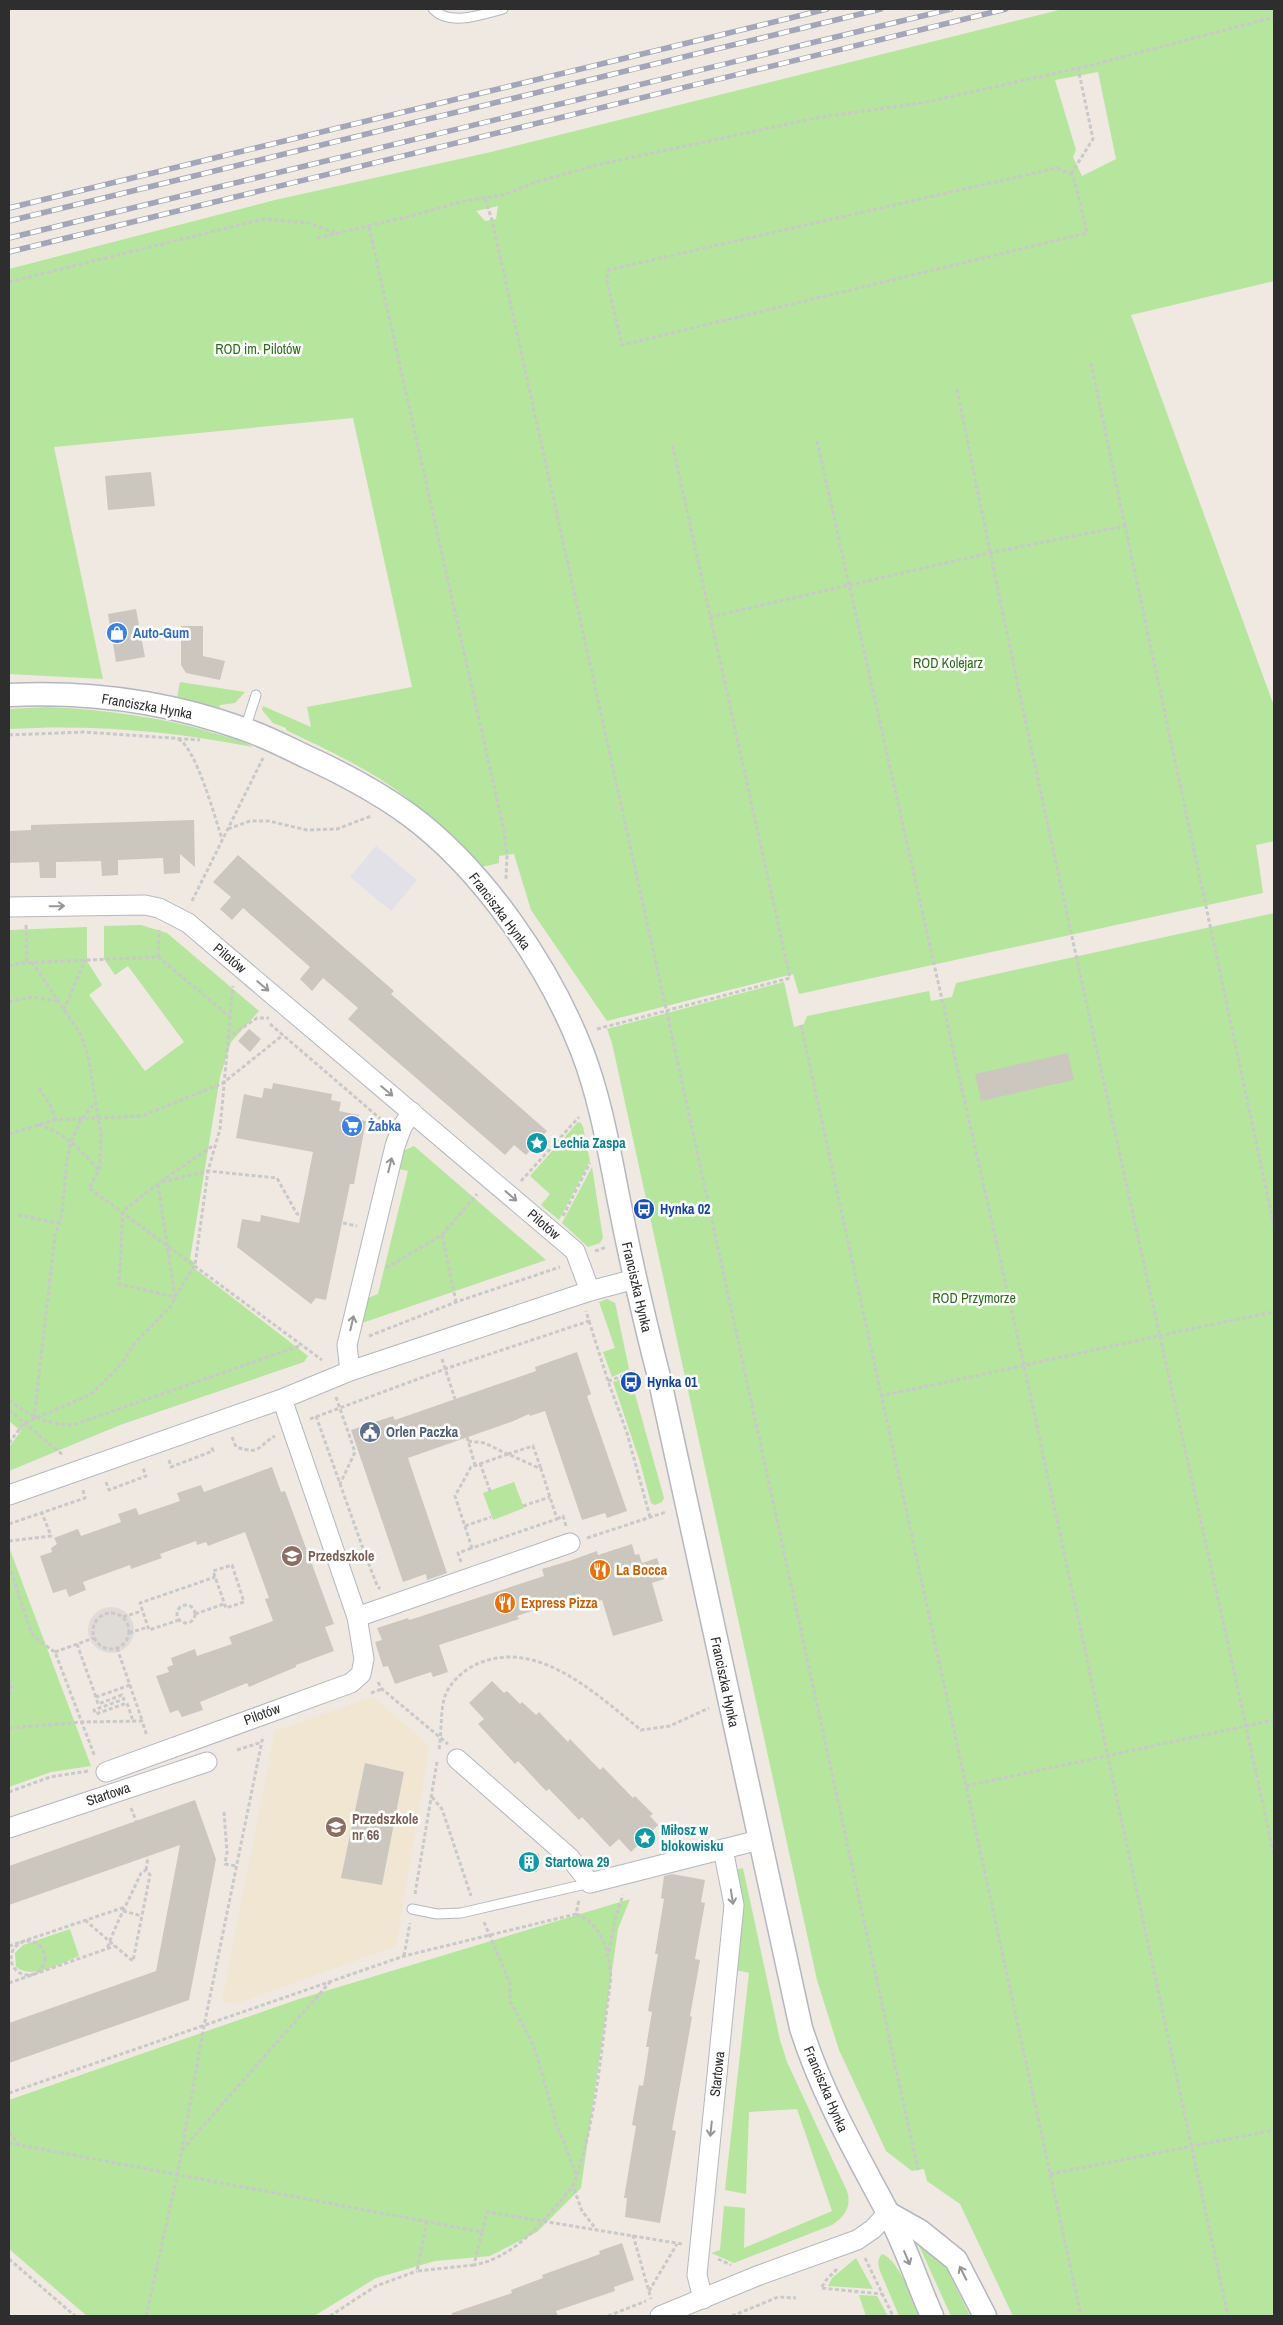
<svg xmlns="http://www.w3.org/2000/svg" width="1283" height="2325" font-family="'Archivo Narrow',sans-serif">
  <style>
    .industrial { fill: #e3e1e8 }
    .education { fill: #f0e6d1 }
    .green { fill: #b6e59e; fill-rule: evenodd }
    .plaza { fill: #dfdcd8 }
    .building { fill: #cbc7bf }
    .lines { fill: none; stroke-linecap: round; stroke-linejoin: round }
    .service-casing { stroke: #b4b7c1; stroke-width: 11 }
    .minor-casing { stroke: #b4b7c1; stroke-width: 21 }
    .tertiary-casing { stroke: #b4b7c1; stroke-width: 25 }
    .path { stroke: #c9c9c9; stroke-width: 3; stroke-dasharray: 4 2.5; stroke-linecap: butt }
    .service { stroke: #fff; stroke-width: 9 }
    .minor { stroke: #fff; stroke-width: 19 }
    .tertiary { stroke: #fff; stroke-width: 22 }
    .rail-casing { stroke: #a3a6b8; stroke-width: 5.5 }
    .rail { stroke: #fff; stroke-width: 4; stroke-dasharray: 11; stroke-linecap: butt }
    .oneway { stroke: #969696 }
    .labels { text-anchor: middle; dominant-baseline: central; stroke-width: 5; stroke-linejoin: round; paint-order: stroke }
    .park-label { font-size: 14px; fill: #2c6e1b; stroke: #fff }
    .shop-label { font-size: 14px; font-weight: bold; fill: #366cbe; stroke: #fff; text-anchor: start }
    .street-label { font-size: 14px; fill: #2e2e2e; stroke: #fff }
    .culture-label { font-size: 14px; font-weight: bold; fill: #0d838f; stroke: #fff; text-anchor: start }
    .transit-label { font-size: 14px; font-weight: bold; fill: #164399; stroke: #fff; text-anchor: start }
    .service-label { font-size: 14px; font-weight: bold; fill: #4e5e75; stroke: #fff; text-anchor: start }
    .education-label { font-size: 14px; font-weight: bold; fill: #785e54; stroke: #fff; text-anchor: start }
    .food-label { font-size: 14px; font-weight: bold; fill: #c56008; stroke: #fff; text-anchor: start }
  </style>
  <rect width="100%" height="100%" fill="#efe9e1"/>
  <path class="industrial" d="M376,846L417,880L391,911L350,877Z"/>
  <path class="education" d="M373,1697L429,1746L396,1946L235,2004L222,2001L275,1731Z"/>
  <g class="green">
    <path d="M1063,9H1274V281L1131,315L1274,706V841L1256,845L1263,893L799,994L793,974L607,1021L531,910L514,854L499,856V863L482,867C447,830 409,795 365,770C339,755 312,743 286,730V728L273,723L262,710L263,706L311,727L307,707L412,687L353,418L54,447L103,679L9,674V269L275,200L491,152ZM1098,72L1116,159L1082,176L1073,157L1076,150L1055,80ZM498,206L496,219L485,221L476,211Z"/>
    <path d="M180,682L245,692L235,703L220,705L219,708L177,698Z"/>
    <path d="M47,707C107,710 164,717 221,735C231,738 246,741 253,747C172,731 91,724 9,729V709Z"/>
    <path d="M1274,913V2316H1013L960,2204L927,2181L924,2169L912,2171L886,2151L839,2050L817,1980L612,1043L607,1029L784,982L794,1027L804,1024L807,1016L929,991L931,1001L952,997L956,983Z"/>
    <path d="M141,925L167,933L259,1011L231,1042L220,1077L190,1259L195,1263L194,1268L308,1356L304,1362L120,1425L9,1471V1447L21,1431L9,1421V930L87,927V961L102,985L89,995L145,1071L184,1042L128,966L115,975L104,959V926Z"/>
    <path d="M578,1122L581,1123L583,1127L590,1161L559,1220L541,1205L550,1194L530,1176Z"/>
    <path d="M414,1146L546,1260L362,1323L368,1298L378,1294L408,1171L399,1169L403,1151Z"/>
    <path d="M592,1167L603,1238L600,1243L588,1247L562,1223Z"/>
    <path d="M607,1299L615,1303L616,1307L629,1369L612,1377L603,1352L615,1348L599,1302Z"/>
    <path d="M624,1378L630,1395L635,1394L664,1498L662,1502L655,1505L651,1503L640,1462L613,1382Z"/>
    <path d="M514,1482L524,1508L493,1520L483,1493Z"/>
    <path d="M9,1547L91,1766L51,1772L9,1787Z"/>
    <path d="M743,1868L780,2040L787,2062L847,2191C852,2207 844,2217 832,2225L734,2263L711,2253L720,2250L724,2206L745,2208L744,2248L832,2211L797,2109L749,2112L746,2194L725,2190L749,1973L736,1970L734,1870Z"/>
    <path d="M630,1899L618,1929L581,2188L537,2232L490,2256L435,2261L376,2278L314,2316H87L9,2249V2100L299,1999Z"/>
    <path d="M70,1929L79,1956C61,1963 34,1980 16,1967L15,1953L23,1945Z"/>
    <path d="M915,2237L941,2257L970,2316H951Z"/>
    <path d="M882,2254C898,2259 914,2301 920,2316H899L880,2271C878,2265 877,2259 882,2254Z"/>
    <path d="M856,2258L873,2289L828,2286L832,2278Z"/>
    <path d="M859,2295L877,2296L888,2316H866Z"/>
  </g>
  <circle class="plaza" cx="111" cy="1630" r="23"/>
  <g class="building">
    <path d="M151,472L155,506L108,510L105,476Z"/>
    <path d="M136,609L145,657L116,662L108,614Z"/>
    <path d="M181,626H203V656L225,661L220,680L186,673L181,665Z"/>
    <path d="M194,820L195,867L180,854V873L164,874L163,858L118,860V875L102,876L101,861L56,862V878H40L39,862L9,863V831L31,830V825Z"/>
    <path d="M238,855L394,991L391,994L547,1131L526,1155L514,1145L505,1155L348,1019L358,1008L323,978L312,991L300,979L310,967L243,908L232,920L220,909L231,897L213,882Z"/>
    <path d="M249,1029L261,1039L250,1052L238,1041Z"/>
    <path d="M1068,1053L1074,1080L981,1101L975,1074Z"/>
    <path d="M273,1083L332,1094L331,1100L341,1102L339,1111L359,1115L358,1120L366,1121L354,1184H350L326,1300L316,1298L311,1304L237,1247L242,1219L260,1222L261,1215L299,1223L313,1152L236,1138L244,1094L262,1098L264,1088L272,1089Z"/>
    <path d="M577,1352L591,1394L587,1396L627,1511L607,1518L605,1513L582,1520L545,1411L530,1416L529,1414L511,1422L408,1458L447,1573L427,1580L426,1574L403,1582L351,1430L393,1416L395,1420L487,1388L536,1371L535,1367Z"/>
    <path d="M272,1467L281,1492L285,1491L334,1624L325,1627L334,1651L296,1665V1667L249,1687L247,1683L200,1702L203,1710L182,1717L178,1710L170,1713L156,1676L169,1672L167,1667L173,1665L171,1658L195,1649L197,1656L232,1644L229,1637L273,1621L265,1599L269,1598L245,1532L208,1546L206,1542L197,1545L196,1541L160,1554L162,1558L131,1569L130,1565L83,1582L86,1590L69,1597L66,1589L53,1593L40,1556L52,1552L51,1548L57,1544L54,1538L78,1529L81,1536L121,1522L118,1514L136,1508L139,1515L180,1501L177,1493L201,1485L204,1492Z"/>
    <path d="M632,1544L635,1555L639,1554L642,1563L657,1558L664,1579L652,1583L663,1621L613,1636L602,1600L583,1605L582,1602L555,1610L553,1604L517,1616L519,1619L439,1645L448,1672L433,1677L431,1672L395,1684L388,1666L383,1667L375,1642L382,1640L377,1628L408,1618L409,1620L419,1617L544,1576L542,1569L569,1561L597,1551L598,1555Z"/>
    <path d="M492,1681L504,1693L507,1691L520,1704L522,1702L536,1715L539,1712L568,1742L570,1739L600,1770L603,1767L633,1798L635,1796L653,1814L650,1816L658,1825L631,1852L619,1839L610,1847L582,1817L579,1820L549,1789L546,1791L518,1761L515,1764L478,1724L484,1719L469,1703Z"/>
    <path d="M365,1763L404,1772L382,1885L341,1878Z"/>
    <path d="M195,1800L216,1859L189,2000L9,2063V2023L156,1971L180,1845L9,1905V1866Z"/>
    <path d="M522,1852L539,1854L537,1872L519,1870Z"/>
    <path d="M672,1874L705,1880L701,1902L705,1903L695,1959L700,1960L690,2016L692,2017L672,2130L676,2131L660,2223L625,2217L627,2198H624L636,2126L632,2125L639,2085L643,2086L649,2047H646L652,2012L648,2011L658,1954H655L664,1899L661,1898L664,1876Z"/>
    <path d="M622,2243L634,2280L614,2287L615,2291L556,2311L558,2316H452V2313L512,2293L511,2290L543,2278L542,2275L600,2254L599,2251Z"/>
  </g>
  <g class="lines">
    <g class="service-casing">
      <g id="service">
        <path d="M433,9C450,27 483,14 503,9"/>
        <path d="M245,729L256,695"/>
        <path d="M412,1909L437,1914L461,1913L590,1883"/>
      </g>
    </g>
    <g class="minor-casing">
      <g id="minor">
        <path d="M9,907L145,905L159,908L188,923L575,1251L590,1291"/>
        <path d="M350,1371L347,1345L395,1146L402,1127L412,1112"/>
        <path d="M282,1399L357,1617L570,1543"/>
        <path d="M9,1495L282,1399L350,1371L590,1291L635,1279"/>
        <path d="M457,1759L570,1858L590,1883L759,1840"/>
        <path d="M106,1772L351,1683L361,1674L364,1659L357,1617"/>
        <path d="M9,1828L207,1762"/>
        <path d="M703,2299L697,2275L734,1905L723,1849"/>
        <path d="M660,2316L757,2276L857,2240L873,2229L888,2213"/>
      </g>
    </g>
    <g class="tertiary-casing">
      <g id="tertiary">
        <path d="M9,695C88,691 169,702 244,729C265,736 286,747 307,757C342,773 376,791 408,814C483,869 549,966 582,1051C602,1103 610,1157 621,1211C632,1267 645,1322 659,1377L801,2028C822,2094 855,2151 887,2211C905,2244 917,2282 932,2316"/>
        <path d="M888,2213L920,2231L956,2260L985,2316"/>
      </g>
    </g>
    <g class="path">
      <path d="M1057,168L1071,174L1075,182L1087,233L622,345L607,281L608,270Z"/>
      <path d="M1071,174L1093,139L1078,68"/>
      <path d="M485,199L492,220L667,1013L918,2170"/>
      <path d="M369,227L504,831L507,855L506,879"/>
      <path d="M317,238L415,215L464,201L503,195L539,181L597,165L816,118L927,102L1092,65L1274,17"/>
      <path d="M9,282L263,219L309,223L338,234"/>
      <path d="M1091,363L1125,526"/>
      <path d="M957,389C1055,880 1169,1367 1274,1856"/>
      <path d="M817,441L1024,1366L1228,2316"/>
      <path d="M710,617L989,553L1125,526L1274,1226"/>
      <path d="M9,735L84,732L200,740"/>
      <path d="M178,739C196,747 215,818 222,839"/>
      <path d="M228,829L250,821H269L307,830L337,829L371,816"/>
      <path d="M192,901L263,758"/>
      <path d="M26,925L27,963"/>
      <path d="M158,957L159,930"/>
      <path d="M32,962L81,1035L88,1055L101,1135L100,1168L89,1188L322,1360"/>
      <path d="M9,966L20,963L158,957L229,1016"/>
      <path d="M9,1002L32,997L57,1001"/>
      <path d="M64,1010L85,960"/>
      <path d="M270,1024L383,1121"/>
      <path d="M801,1025L1081,2316"/>
      <path d="M597,1029L790,978L672,443"/>
      <path d="M227,1038L257,1018H269"/>
      <path d="M39,1088L50,1105L56,1120"/>
      <path d="M38,1125C63,1131 82,1151 99,1170"/>
      <path d="M9,1134L54,1120L142,1116L223,1083L283,1035"/>
      <path d="M521,1181L579,1117"/>
      <path d="M162,1182L208,1171L277,1178L297,1214H301"/>
      <path d="M158,1184L175,1297L119,1284L123,1211L160,1182L214,1145"/>
      <path d="M18,1215L58,1223"/>
      <path d="M563,1216L590,1163"/>
      <path d="M343,1223L357,1226"/>
      <path d="M442,1235L456,1302"/>
      <path d="M595,1251L607,1247"/>
      <path d="M386,1268L442,1235L477,1194"/>
      <path d="M589,1321L608,1381L627,1433L650,1517"/>
      <path d="M369,1336L456,1302L560,1267"/>
      <path d="M442,1359L455,1399"/>
      <path d="M608,1381L635,1372"/>
      <path d="M880,1396C1012,1369 1143,1338 1274,1312"/>
      <path d="M336,1397L355,1452L340,1484"/>
      <path d="M9,1400C29,1416 47,1424 73,1425L302,1345"/>
      <path d="M9,1410L63,1455"/>
      <path d="M316,1416L366,1557L377,1585L380,1589"/>
      <path d="M34,1418L55,1236L62,1214L67,1159L71,1142L81,1119L96,1102"/>
      <path d="M310,1419L445,1369L589,1321L586,1311"/>
      <path d="M232,1437L236,1447C262,1455 256,1447 275,1436"/>
      <path d="M467,1437L475,1465"/>
      <path d="M468,1441L485,1443L507,1454"/>
      <path d="M9,1443L24,1423L90,1395L114,1372L124,1360L134,1344L172,1305L175,1297L195,1265L208,1171L220,1129L233,986"/>
      <path d="M508,1454L471,1467L455,1496L472,1548L557,1519L541,1469L508,1454L533,1446L541,1469"/>
      <path d="M169,1460L171,1467L213,1451L211,1445"/>
      <path d="M480,1463L490,1491"/>
      <path d="M106,1482L109,1490L146,1476L143,1468"/>
      <path d="M523,1506L550,1497"/>
      <path d="M557,1519L563,1516L566,1526"/>
      <path d="M9,1524L85,1498L83,1490"/>
      <path d="M465,1526L491,1517"/>
      <path d="M587,1538L666,1512"/>
      <path d="M9,1541L51,1536L42,1513"/>
      <path d="M461,1562L458,1553L472,1548"/>
      <path d="M9,1565L31,1632L38,1640L55,1652L95,1757"/>
      <path d="M232,1565L244,1602L226,1608L213,1571Z"/>
      <circle cx="186" cy="1614" r="9"/>
      <circle cx="111" cy="1631" r="18"/>
      <path d="M195,1614L224,1604"/>
      <path d="M123,1617L142,1611"/>
      <path d="M179,1620L149,1630L140,1603L215,1577"/>
      <path d="M129,1633L148,1627"/>
      <path d="M77,1644L96,1697"/>
      <path d="M117,1648L142,1720"/>
      <path d="M55,1652L94,1638"/>
      <path d="M9,1679L12,1686L9,1694"/>
      <path d="M378,1682L382,1689L448,1744"/>
      <path d="M130,1685L96,1697L98,1704L122,1695L124,1699L94,1710L96,1714L127,1703L133,1721"/>
      <path d="M371,1693L382,1689"/>
      <path d="M9,1728L82,1722L142,1721L147,1736"/>
      <path d="M439,1749C442,1733 440,1710 445,1696C450,1682 465,1669 477,1664C538,1637 597,1695 641,1730L670,1726L709,1708"/>
      <path d="M237,1750L262,1742"/>
      <path d="M966,1786L1274,1720"/>
      <path d="M9,1792L50,1777L88,1771"/>
      <path d="M432,1797L442,1809L471,1896"/>
      <path d="M131,1808L136,1821"/>
      <path d="M224,1812L227,1852L225,1864L236,1866"/>
      <path d="M146,1870L148,1857"/>
      <path d="M415,1894L437,1762"/>
      <path d="M123,1911L142,1916"/>
      <path d="M576,1914C603,1925 609,1952 611,1978C601,2047 597,2121 573,2186L582,2211L596,2229"/>
      <path d="M85,1920C101,1934 117,1948 133,1961L150,1875L146,1870L141,1873C130,1898 116,1923 107,1949"/>
      <path d="M484,1922L510,1983V2001L532,2042L538,2059L556,2123L577,2176"/>
      <circle cx="28" cy="1958" r="17"/>
      <path d="M9,1946L125,1907"/>
      <path d="M609,1952L615,1919L623,1895"/>
      <path d="M404,1956L410,1923"/>
      <path d="M9,1983L115,1946"/>
      <path d="M9,2093L404,1956L576,1914L579,1900"/>
      <path d="M9,2132L19,2145"/>
      <path d="M9,2143L482,2232L487,2212L682,2244"/>
      <path d="M182,2150L330,1982"/>
      <path d="M1050,2174L1274,2130"/>
      <path d="M427,2221L417,2271L474,2265"/>
      <path d="M482,2232L474,2265C517,2257 546,2218 573,2186"/>
      <path d="M633,2235L651,2299"/>
      <path d="M865,2258L893,2316"/>
      <path d="M9,2259L75,2316"/>
      <path d="M718,2259L731,2265"/>
      <path d="M837,2269L827,2279L821,2288L882,2294"/>
      <path d="M649,2291L677,2244"/>
      <path d="M146,2316L177,2176L204,2026L263,1736"/>
      <path d="M330,2316L376,2286L417,2271"/>
      <path d="M608,2316L646,2301"/>
      <path d="M732,2316L778,2297L796,2298"/>
    </g>
    <use href="#service" class="service"/>
    <use href="#minor" class="minor"/>
    <use href="#tertiary" class="tertiary"/>
    <g class="rail-casing">
      <g id="rail">
        <path d="M9,208L827,9"/>
        <path d="M9,221L881,9"/>
        <path d="M9,238L951,9"/>
        <path d="M9,252L1006,9"/>
      </g>
    </g>
    <use href="#rail" class="rail"/>
  </g>
  <defs><path id="oneway-shaft" d="M-6 0H5M1.5-3L5.5 0L1.5 3" fill="none" stroke-width="1.6" stroke-linecap="round" stroke-linejoin="round" transform="scale(1.25)"/></defs>
  <g class="oneway">
    <use href="#oneway-shaft" transform="translate(57 906) rotate(-1)"/>
    <use href="#oneway-shaft" transform="translate(263 986) rotate(40)"/>
    <use href="#oneway-shaft" transform="translate(387 1091) rotate(40)"/>
    <use href="#oneway-shaft" transform="translate(390 1165) rotate(-76)"/>
    <use href="#oneway-shaft" transform="translate(511 1196) rotate(41)"/>
    <use href="#oneway-shaft" transform="translate(352 1323) rotate(-77)"/>
    <use href="#oneway-shaft" transform="translate(732 1897) rotate(81)"/>
    <use href="#oneway-shaft" transform="translate(711 2129) rotate(96)"/>
    <use href="#oneway-shaft" transform="translate(907 2258) rotate(67)"/>
    <use href="#oneway-shaft" transform="translate(963 2273) rotate(-117)"/>
  </g>
  <defs>
    <g id="shop-disc" transform="scale(1.125)"><circle r="9.5" fill="#3f7fe0" stroke="#fff"/><path d="M-5-2.5h2.3a2.7 3.5 0 0 1 5.4 0H5L5.5 6h-11ZM-1.5-2.5h3a1.5 2.3 0 0 0-3 0Z" fill="#fff"/></g>
    <g id="supermarket-disc" transform="scale(1.125)"><circle r="9.5" fill="#3f7fe0" stroke="#fff"/><path d="M-6-5.5h2.5l.6 2H6L4.5 2H-2.5L-4.4-4H-6ZM-1.5 3.2a1.3 1.3 0 1 0 .1 0ZM3 3.2a1.3 1.3 0 1 0 .1 0Z" fill="#fff"/></g>
    <g id="sight-disc" transform="scale(1.125)"><circle r="9.5" fill="#0f9aa8" stroke="#fff"/><path d="M0-6L1.8-2.2L6-1.7L2.9 1.2L3.7 5.4L0 3.3L-3.7 5.4L-2.9 1.2L-6-1.7L-1.8-2.2Z" fill="#fff"/></g>
    <g id="bus-disc" transform="scale(1.125)"><circle r="9.5" fill="#1a4fb4" stroke="#fff"/><path d="M-5-6H5V4H4V6H2V4H-2V6H-4V4H-5ZM-3.5-4V0h7V-4ZM-3.5 1.2v1.5H-2V1.2ZM2 1.2v1.5H3.5V1.2Z" fill="#fff"/></g>
    <g id="civic-disc" transform="scale(1.125)"><circle r="9.5" fill="#5c6f8a" stroke="#fff"/><path d="M-.6-6.5H3V-4.5H.6V-3L4-1V1h2V6H-6V1h2V-1L-.6-3ZM-1.2 2.5V6h2.4V2.5Z" fill="#fff"/></g>
    <g id="school-disc" transform="scale(1.125)"><circle r="9.5" fill="#8d6e63" stroke="#fff"/><path d="M0-5L7-2L0 1L-7-2ZM-4 1L0 2.5L4 1V4Q0 6-4 4Z" fill="#fff"/></g>
    <g id="restaurant-disc" transform="scale(1.125)"><circle r="9.5" fill="#e8710a" stroke="#fff"/><path d="M-5-6h1v4h1v-4h1v4h1v-4h1v5L-1.5 .5V6h-2V.5L-5-1ZM5-6V6H3V1.5H1.5Q1.5-4 5-6Z" fill="#fff"/></g>
    <g id="building-disc" transform="scale(1.125)"><circle r="9.5" fill="#0f9aa8" stroke="#fff"/><path d="M-4-6H4V6H1V3H-1V6H-4ZM-2.5-4.3h1.7v1.8h-1.7ZM.8-4.3h1.7v1.8H.8ZM-2.5-1h1.7V.8h-1.7ZM.8-1h1.7V.8H.8Z" fill="#fff"/></g>
  </defs>
  <g fill-rule="evenodd">
    <use href="#shop-disc" x="117" y="633"/>
    <use href="#supermarket-disc" x="352" y="1126"/>
    <use href="#sight-disc" x="537" y="1143"/>
    <use href="#bus-disc" x="644" y="1209"/>
    <use href="#bus-disc" x="631" y="1382"/>
    <use href="#civic-disc" x="370" y="1432"/>
    <use href="#school-disc" x="292" y="1556"/>
    <use href="#restaurant-disc" x="600" y="1570"/>
    <use href="#restaurant-disc" x="505" y="1603"/>
    <use href="#school-disc" x="336" y="1827"/>
    <use href="#sight-disc" x="645" y="1838"/>
    <use href="#building-disc" x="529" y="1862"/>
  </g>
  <g class="labels">
    <g class="park-label">
      <text x="258" y="349">ROD im. Pilotów</text>
      <text x="948" y="663">ROD Kolejarz</text>
      <text x="974" y="1298">ROD Przymorze</text>
    </g>
    <g class="shop-label">
      <text x="133" y="633">Auto-Gum</text>
      <text x="368" y="1126">Żabka</text>
    </g>
    <g class="street-label">
      <text transform="translate(147 706) rotate(10)">Franciszka Hynka</text>
      <text transform="translate(500 911) rotate(53)">Franciszka Hynka</text>
      <text transform="translate(230 958) rotate(40)">Pilotów</text>
      <text transform="translate(544 1224) rotate(41)">Pilotów</text>
      <text transform="translate(637 1287) rotate(77)">Franciszka Hynka</text>
      <text transform="translate(725 1682) rotate(78)">Franciszka Hynka</text>
      <text transform="translate(262 1714) rotate(-20)">Pilotów</text>
      <text transform="translate(108 1794) rotate(-19)">Startowa</text>
      <text transform="translate(717 2074) rotate(-84)">Startowa</text>
      <text transform="translate(826 2089) rotate(67)">Franciszka Hynka</text>
    </g>
    <g class="culture-label">
      <text x="553" y="1143">Lechia Zaspa</text>
      <text x="661" y="1830">Miłosz w<tspan x="661" dy="16">blokowisku</tspan></text>
      <text x="545" y="1862">Startowa 29</text>
    </g>
    <g class="transit-label">
      <text x="660" y="1209">Hynka 02</text>
      <text x="647" y="1382">Hynka 01</text>
    </g>
    <g class="service-label">
      <text x="386" y="1432">Orlen Paczka</text>
    </g>
    <g class="education-label">
      <text x="308" y="1556">Przedszkole</text>
      <text x="352" y="1819">Przedszkole<tspan x="352" dy="16">nr 66</tspan></text>
    </g>
    <g class="food-label">
      <text x="616" y="1570">La Bocca</text>
      <text x="521" y="1603">Express Pizza</text>
    </g>
  </g>
  <rect width="1283" height="2325" fill="none" stroke="#2e2e2e" stroke-width="20"/>
</svg>
